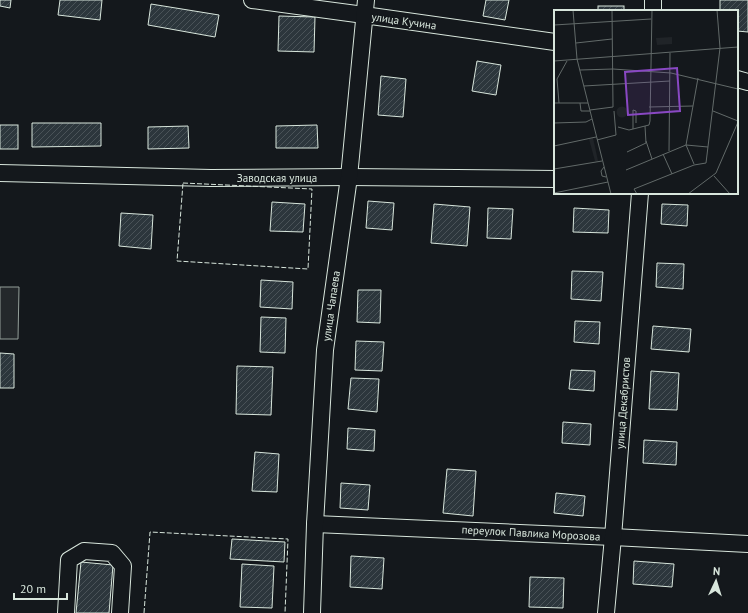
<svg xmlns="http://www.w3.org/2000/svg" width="748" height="613" font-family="'PT Sans',sans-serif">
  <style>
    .parking { fill: #24282b; stroke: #939e99 }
    .building { fill: url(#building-hatch); stroke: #d8e6dc }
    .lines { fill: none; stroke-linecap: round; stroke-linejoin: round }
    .minor-casing { stroke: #d8e6dc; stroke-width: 18 }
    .minor { stroke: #14181c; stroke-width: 16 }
    .fence { stroke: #d8e6dc; stroke-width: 1; stroke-dasharray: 5 2; stroke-linecap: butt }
    .labels { text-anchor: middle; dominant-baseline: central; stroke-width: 3; stroke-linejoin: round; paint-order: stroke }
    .street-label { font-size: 11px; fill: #d8e6dc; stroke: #14181c }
    .inset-road { fill: none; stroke: #626a69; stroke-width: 1 }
    .view { fill: #8948c3; fill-opacity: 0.15; stroke: #8948c3; stroke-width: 2 }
    .inset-edge { fill: none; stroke: #d8e6dc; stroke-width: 2 }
  </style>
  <defs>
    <pattern id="building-hatch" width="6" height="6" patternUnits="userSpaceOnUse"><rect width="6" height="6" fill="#2c363c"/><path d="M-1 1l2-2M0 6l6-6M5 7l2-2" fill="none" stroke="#4a5358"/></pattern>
  </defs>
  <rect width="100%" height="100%" fill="#14181c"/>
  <path class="parking" d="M0,287H19L18,339H0Z"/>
  <g class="building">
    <path d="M0,0H11L10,8L0,6Z"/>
    <path d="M60,0H102L100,20L58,15Z"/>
    <path d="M486,0H509L505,20L483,16Z"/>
    <path d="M720,0H748V32L737,31V11H720Z"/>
    <path d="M151,4L219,15L215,37L148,25Z"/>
    <rect x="598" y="6" width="26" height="5"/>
    <path d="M279,16L315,17L314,52L278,51Z"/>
    <path d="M477,61L501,65L496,95L472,91Z"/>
    <path d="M381,76L406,79L403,117L378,115Z"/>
    <path d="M32,123H101V146L32,147Z"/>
    <rect x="0" y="125" width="18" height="24"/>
    <path d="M317,125L318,148H276V126Z"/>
    <path d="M188,126L189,148L148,149V127Z"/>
    <path d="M368,201L394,203L392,230L366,228Z"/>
    <path d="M272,202L305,204L303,232L270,231Z"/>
    <path d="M434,204L470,207L467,246L431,243Z"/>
    <path d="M662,204L688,205L687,226L661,224Z"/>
    <path d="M488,208L513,209L511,239L487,238Z"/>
    <path d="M574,208L609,210L608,233L573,232Z"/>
    <path d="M121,213L153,215L151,249L119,246Z"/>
    <path d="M657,263L684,264L683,289L656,287Z"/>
    <path d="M572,271L603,272L601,301L571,299Z"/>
    <path d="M261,280L293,282L292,309L260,307Z"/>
    <path d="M358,290H381L380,323L357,322Z"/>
    <path d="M261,317L286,318L285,353L260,352Z"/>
    <path d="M575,321L600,322L599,344L574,342Z"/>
    <path d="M653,326L691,329L689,352L651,349Z"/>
    <path d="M356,341L384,342L382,371L355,370Z"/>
    <path d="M0,353L14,354V388H0Z"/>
    <path d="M237,366L273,367L271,415L236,414Z"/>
    <path d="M571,370L595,371L594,391L569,389Z"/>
    <path d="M651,371L679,373L677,410L649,409Z"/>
    <path d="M351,378L379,379L377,412L348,409Z"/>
    <path d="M563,422L591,424L590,445L562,443Z"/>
    <path d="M348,428L375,430L374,451L347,449Z"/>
    <path d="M644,440L677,442L676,465L643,463Z"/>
    <path d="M255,452L279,454L277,492L252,491Z"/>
    <path d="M447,469L476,471L473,516L443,513Z"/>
    <path d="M341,483L370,485L368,510L340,508Z"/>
    <path d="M556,493L585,496L583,516L554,513Z"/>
    <path d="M232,539L285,542L284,562L230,559Z"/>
    <path d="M351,556L384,558L382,589L350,587Z"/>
    <path d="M634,561L674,564L672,587L633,584Z"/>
    <path d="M81,562L113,565L109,613H76Z"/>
    <path d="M242,564L274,566L272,608L240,607Z"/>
    <path d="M530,577L564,578L563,608L529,607Z"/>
  </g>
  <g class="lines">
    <g class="minor-casing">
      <g id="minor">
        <path d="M252,0L364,15L555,42"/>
        <path d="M653,11V0"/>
        <path d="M737,79L748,82"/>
        <path d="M0,173L211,178L349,177L555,179"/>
        <path d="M315,524L613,537L748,544"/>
        <path d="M66,613L69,560L84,551L112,553L123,566L120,613"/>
        <path d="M312,613L315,524L325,350L349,177L366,0"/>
        <path d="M606,613L613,537L640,193"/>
      </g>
    </g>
    <use href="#minor" class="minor"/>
    <g class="fence">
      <path d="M183,183L312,189L308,269L177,261Z"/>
      <path d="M144,613L150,532L288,539L285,613"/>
    </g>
  </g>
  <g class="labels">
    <g class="street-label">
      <text transform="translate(404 21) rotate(8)">улица Кучина</text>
      <text x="277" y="178">Заводская улица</text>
      <text transform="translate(331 306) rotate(-82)">улица Чапаева</text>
      <text transform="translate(623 403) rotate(-86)">улица Декабристов</text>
      <text transform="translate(531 533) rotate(3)">переулок Павлика Морозова</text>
    </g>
  </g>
  <g transform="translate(554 10)">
    <rect width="184" height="184" fill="#14181c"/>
    <path d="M118,27V34L103,35L102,28ZM62.5 102a5.5 5.5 0 1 1 11 0a5.5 5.5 0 1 1-11 0Z" fill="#202428"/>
    <path d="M39,128L44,151H41L35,129Z" fill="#202428"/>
    <path class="inset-road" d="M19,0L23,49L57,184M0,15L97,9M22,33L58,29M0,51L184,37M26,60L59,59L117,63L184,79M30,76L116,71M0,93H34M5,93L3,69L13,51M26,93L27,101H36M95,97L139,96M36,100L59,97L58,0M159,101L184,111M0,113L32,112L38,109M64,117L75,120L95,115L96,111L98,0M79,119V100L82,101V113M43,130L62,125L60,101M92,131L98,149M0,136L42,127M115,141L116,43M73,142L92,133L91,116M109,144L118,164M140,154L132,135L144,68M50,157L47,161L48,166L52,167M0,159L48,151M72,160L132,135L154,137M160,166L176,184M0,183L54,172M83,184L80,179L140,155L152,153L166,38L163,0M134,184L162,163L184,112"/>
    <path class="view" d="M123,58L126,101L74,105L71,62Z"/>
    <rect width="184" height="184" class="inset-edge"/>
  </g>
  <g transform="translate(716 581) rotate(4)" stroke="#14181c" stroke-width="3" paint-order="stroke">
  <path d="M0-3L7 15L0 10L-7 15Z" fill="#d8e6dc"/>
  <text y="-6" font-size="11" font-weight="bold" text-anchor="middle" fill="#d8e6dc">N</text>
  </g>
  <path d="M14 593v6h53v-6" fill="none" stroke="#d8e6dc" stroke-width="2"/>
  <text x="20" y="593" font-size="12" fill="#d8e6dc" stroke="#14181c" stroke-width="3" paint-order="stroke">20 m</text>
</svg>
